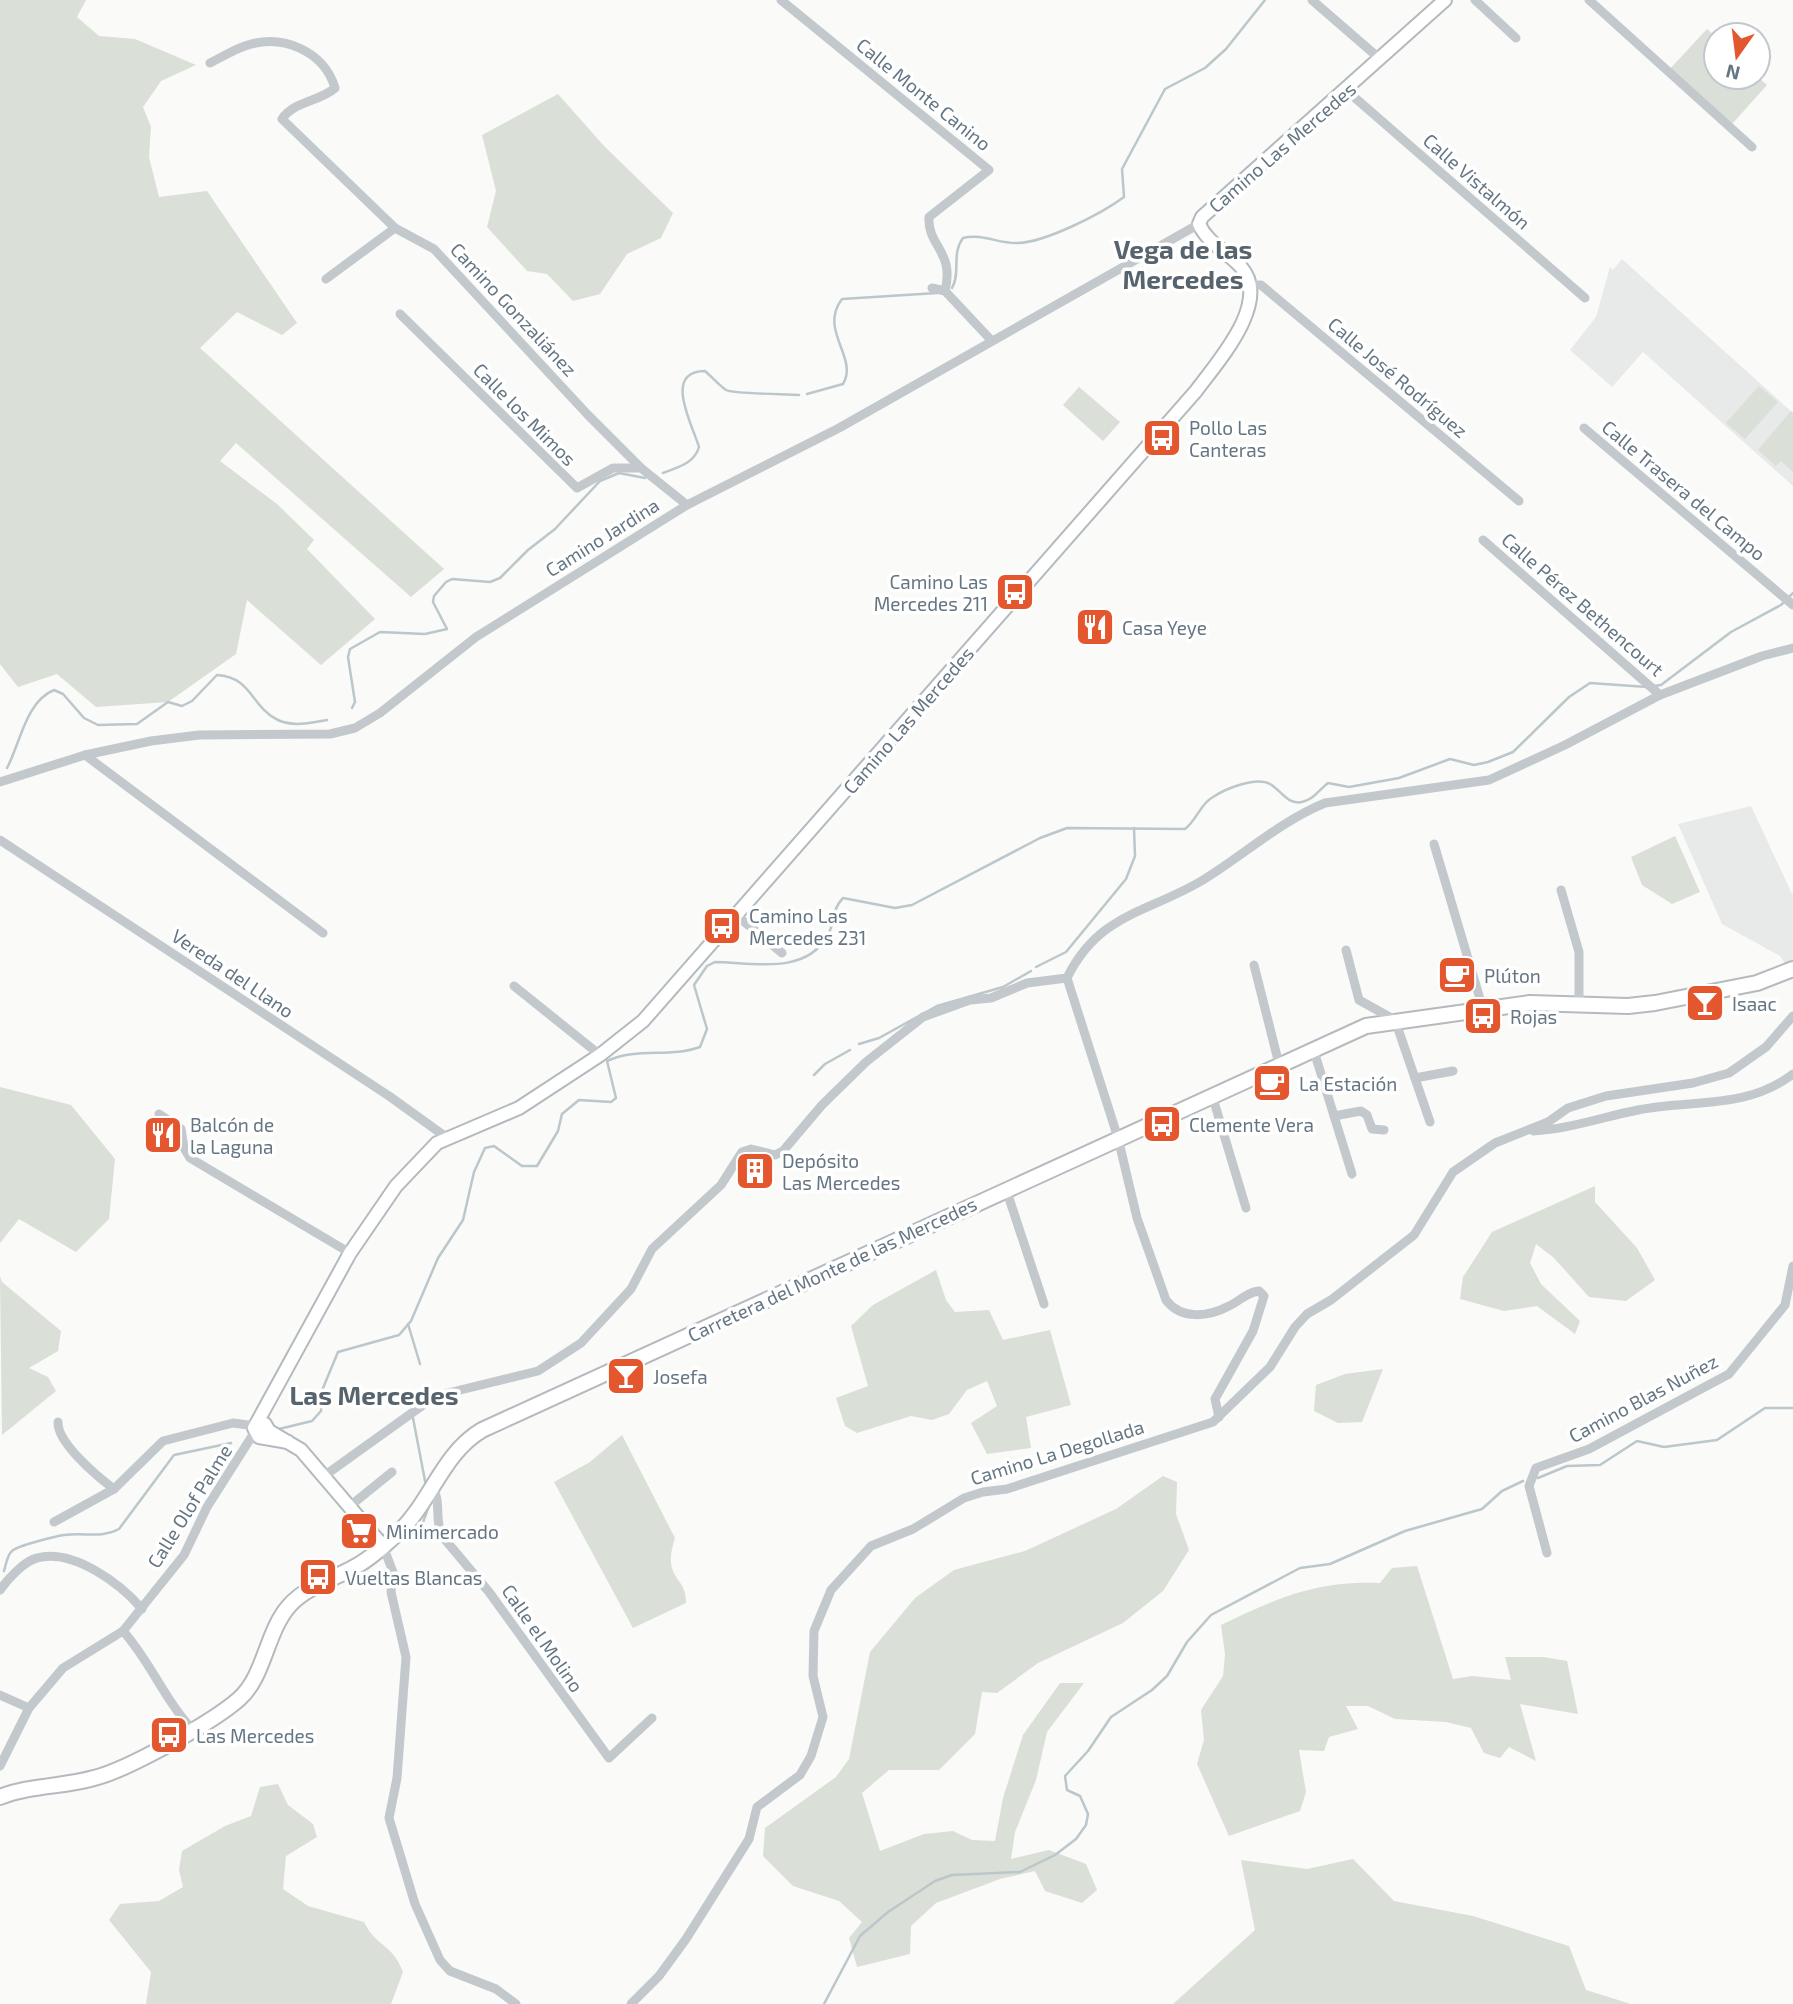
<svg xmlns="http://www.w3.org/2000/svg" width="1793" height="2004" font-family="'Exo 2',sans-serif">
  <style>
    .built { fill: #e8e9e9 }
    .green { fill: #dadfd7 }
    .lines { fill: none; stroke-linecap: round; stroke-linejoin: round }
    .stream { stroke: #bbc7cb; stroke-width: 2.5 }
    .secondary-casing { stroke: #b3babf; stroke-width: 16 }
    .primary-casing { stroke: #b5babe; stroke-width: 18 }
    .street { stroke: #c3c8cc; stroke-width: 9 }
    .secondary { stroke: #fff; stroke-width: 12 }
    .primary { stroke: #fff; stroke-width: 14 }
    .labels { text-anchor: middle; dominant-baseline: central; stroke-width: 7; stroke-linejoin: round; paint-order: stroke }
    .street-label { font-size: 19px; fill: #657683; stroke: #fff }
    .poi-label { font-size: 19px; fill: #657683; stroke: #fff; text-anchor: start }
    .district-label { font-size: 26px; font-weight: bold; fill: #57646e; stroke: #fff }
  </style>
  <rect width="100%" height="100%" fill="#fafaf8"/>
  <g class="built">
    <path d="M1622,259L1793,413V486L1643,352L1612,387L1570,350L1596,317L1610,267L1613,270Z"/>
    <path d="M1751,806L1793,896V960L1785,964L1780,956L1722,924L1678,824Z"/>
  </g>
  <g class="green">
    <path d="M0,0H86L77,17L99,36L135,39L196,65L161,81L143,107L151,127L149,157L159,197L207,191L297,323L282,335L237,312L200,348L444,569L411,597L236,443L220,461L277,504L314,540L307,549L375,619L321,665L247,600L236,654L168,702L96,707L57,674L18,687L0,664Z"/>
    <path d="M1707,29L1716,37V77H1758L1767,85L1732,124L1667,72Z"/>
    <path d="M558,94L604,146L673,213L661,238L627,254L600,294L573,301L547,274L527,271L487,227L496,191L482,135Z"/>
    <path d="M1759,386L1778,402L1745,439L1726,423Z"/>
    <path d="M1079,387L1120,422L1103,441L1063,405Z"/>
    <path d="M1791,411L1793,413V472L1781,461L1776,466L1758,450Z"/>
    <path d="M1675,836L1700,892L1672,904L1642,885L1631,857Z"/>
    <path d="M0,1087L71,1105L115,1159L109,1219L76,1252L19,1219L0,1243Z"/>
    <path d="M1595,1186V1202L1637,1248L1655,1280L1626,1301L1589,1297L1554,1258L1536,1244L1530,1263L1541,1284L1580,1321L1575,1334L1537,1306L1504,1311L1460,1299L1463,1277L1492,1232Z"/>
    <path d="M936,1270L946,1300L955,1312L989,1310L1003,1340L1050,1330L1071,1405L1026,1417L1031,1448L987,1454L971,1423L997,1406L987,1381L967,1390L949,1414L932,1420L911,1416L857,1433L845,1426L836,1398L868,1386L851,1326L873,1305Z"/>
    <path d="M0,1276L2,1282L61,1331L58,1351L29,1368L48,1377L56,1391L2,1435Z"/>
    <path d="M1383,1369L1362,1422L1338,1423L1314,1411L1316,1385L1345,1374Z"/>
    <path d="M622,1435L675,1538C661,1581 687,1575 686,1603L633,1628L554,1482L590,1462Z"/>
    <path d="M1163,1476L1177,1482L1176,1514L1189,1550L1163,1591L1123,1623L1038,1663L997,1693L982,1692L975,1734L939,1770H889L862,1793L880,1851L924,1834L953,1831L972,1840L995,1841L1003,1798L1023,1735L1060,1683H1084L1047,1732L1036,1780L1015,1832L1011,1859L1049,1850L1086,1864L1097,1890L1082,1903L1045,1891L1035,1871L1000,1879L936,1903L911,1926L910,1954L857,1967L849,1938L862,1922L839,1901L793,1886L763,1856L765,1828L836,1777L849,1759L870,1652L915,1598L954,1570L1025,1551L1116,1509Z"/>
    <path d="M1417,1566L1453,1679L1472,1676L1511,1680L1505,1657H1543L1567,1661L1578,1714L1520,1704L1536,1761L1509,1747L1500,1758L1484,1753L1471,1728L1446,1722L1395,1719L1368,1706H1346L1358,1729L1329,1737L1324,1751L1299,1750L1306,1792L1300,1811L1229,1836L1197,1764L1204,1740L1201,1710L1223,1676L1225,1654L1221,1625C1278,1598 1314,1581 1380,1583L1392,1568Z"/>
    <path d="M278,1784L288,1805L313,1824L317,1837L286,1856L283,1889L308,1906L364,1922C376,1947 392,1943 403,1972L391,2004H146L151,1972L109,1920L120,1904L159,1901L183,1887L179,1870L182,1851L225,1826L251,1816L260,1787Z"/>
    <path d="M1353,1859L1394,1901L1473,1916L1569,1946L1586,1990L1631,2004H1173L1255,1930L1241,1860L1307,1869Z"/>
  </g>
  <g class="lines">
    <g class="stream">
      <path d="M952,288C961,273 951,254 963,238C982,233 999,244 1018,243C1046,242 1101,214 1124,197L1122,169L1165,89L1205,68L1226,49L1265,0"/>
      <path d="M807,394L843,384C859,358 818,330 842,299L937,293"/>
      <path d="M663,473C678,467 694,464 699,447C693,426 662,371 705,371C712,377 719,385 726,390C733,394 787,394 799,395"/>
      <path d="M1654,686L1661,685L1731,632L1781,605L1793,593"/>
      <path d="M352,708L355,702L348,657L350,649L380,632L425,634L447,629L433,602L434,596L446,582L452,579L490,582L500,578L528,550L555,529L600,481L619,473L645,478"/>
      <path d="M7,768C20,744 26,701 54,690L63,694L84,718L98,725L137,724L168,702L182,706L192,701L217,675C252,677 251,707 278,720C293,727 311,723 327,720"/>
      <path d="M1036,967L1066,952L1126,879L1135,856L1134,828"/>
      <path d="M859,1044L879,1038L937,1006L1003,987L1031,971"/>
      <path d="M814,1075L825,1064L850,1050"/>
      <path d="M408,1324L420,1364"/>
      <path d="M410,1407L415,1393"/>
      <path d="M413,1418L426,1486"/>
      <path d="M279,1429L312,1421L321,1411L323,1388L338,1352L399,1335L411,1321L438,1258L463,1220L474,1172L485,1148L494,1146L522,1166H537L558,1131L562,1114L579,1100L611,1102L616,1098L607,1061C637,1047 670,1058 700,1047L707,1029L694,985L707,966L715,962C751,962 803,976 827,937C835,924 831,910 843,898L895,908L912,905L1040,838L1067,828L1185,829C1197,820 1200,804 1213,797C1225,789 1256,776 1270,784C1281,790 1287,805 1302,802C1313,800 1319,790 1328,783L1349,787L1399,778L1450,759L1474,765L1488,762L1513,752L1569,697L1590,683L1647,687"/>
      <path d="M1538,1478L1567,1466L1600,1465L1637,1441L1664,1447L1717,1440L1765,1408H1793"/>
      <path d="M418,1536L430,1503"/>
      <path d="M4,1571C6,1565 7,1555 12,1551C16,1546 57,1536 64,1535C85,1532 100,1539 119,1529L174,1455L231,1443"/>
      <path d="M824,2004L860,1936L888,1912L935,1881L952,1875L1020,1872L1055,1855L1076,1839L1086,1825L1088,1814L1080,1796L1067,1790L1065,1776L1088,1751L1111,1717L1152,1690L1167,1676L1187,1642L1211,1615L1300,1568L1330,1564L1405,1531L1482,1509L1502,1491L1523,1481"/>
    </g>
    <g class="secondary-casing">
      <g id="secondary">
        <path d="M259,1423L265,1424L269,1431L301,1450L383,1546"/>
        <path d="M288,1442L259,1437L254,1428L350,1253L396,1186L437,1143L519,1108L600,1055L643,1021L1196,391C1218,361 1272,302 1241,267C1228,252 1207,243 1199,224L1202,217L1445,0"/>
      </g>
    </g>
    <g class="primary-casing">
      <path id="primary" d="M0,1797C30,1785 63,1787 94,1778C127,1770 213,1722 239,1699C265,1676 266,1632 289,1606C304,1588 333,1579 353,1568C370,1559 385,1545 399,1532C432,1500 442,1454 482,1430L1366,1026L1530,1003L1628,1006L1655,1003L1757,983L1793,969"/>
    </g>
    <g class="street">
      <path d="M781,0L989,170L929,217C927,246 955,251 945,291"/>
      <path d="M1312,0L1380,59"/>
      <path d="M1475,0L1516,38"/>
      <path d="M1589,0L1752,147"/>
      <path d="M210,63C222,57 233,50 245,46C282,33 324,51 335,88C319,102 294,101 282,119L395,228L434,249L588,415L641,468L687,505"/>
      <path d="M1346,90L1585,298"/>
      <path d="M326,279L395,228"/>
      <path d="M1253,285H1261L1519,501"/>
      <path d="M932,288L945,291L991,340"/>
      <path d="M400,314L577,488L613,468H641"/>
      <path d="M1584,428L1793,605"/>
      <path d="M1483,540L1660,695"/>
      <path d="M85,755L323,933"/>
      <path d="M0,782L85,755L151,741L199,735L330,734L355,728L380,713L476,637L687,505L839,428L1199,224"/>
      <path d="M0,840L389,1096L446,1137"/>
      <path d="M1434,844L1483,1009"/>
      <path d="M1561,890L1579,952V1004"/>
      <path d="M736,915L782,953"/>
      <path d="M1346,950L1359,1000L1395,1020L1430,1122"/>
      <path d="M1254,965L1279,1064"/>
      <path d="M1067,978L1118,1138L1137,1218L1166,1300C1181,1320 1208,1317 1229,1306C1240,1301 1247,1292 1259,1291L1264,1296L1253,1331L1215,1399L1219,1417"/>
      <path d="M514,986L600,1055"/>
      <path d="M1313,1048L1352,1174"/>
      <path d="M1415,1078L1453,1071"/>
      <path d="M1212,1095L1246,1208"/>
      <path d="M159,1114L181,1129L184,1148L190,1158L350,1253"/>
      <path d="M1334,1116L1361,1111L1367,1115L1372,1129L1384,1130"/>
      <path d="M1533,1131C1570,1129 1602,1117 1638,1110C1693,1099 1746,1110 1793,1074"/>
      <path d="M1006,1189L1044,1304"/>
      <path d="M58,1422C57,1443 98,1477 114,1489"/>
      <path d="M324,1476L423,1405L448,1393L538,1371L581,1343L631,1289L652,1249L721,1185L742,1152L751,1149L775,1155L783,1151L822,1105L866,1062L923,1017L970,1000L991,998L1027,983L1067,978C1099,913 1148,913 1203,880C1244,855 1279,822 1325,803L1489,780L1565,745L1660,695L1762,656L1793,648"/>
      <path d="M432,1486C442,1501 434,1520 442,1536L489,1592L609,1758L652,1718"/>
      <path d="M350,1506L392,1472"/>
      <path d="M54,1522L114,1489L163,1441L233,1423L255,1426"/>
      <path d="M383,1546L393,1572L391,1592L406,1657L397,1778L389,1818L415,1904L440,1960L450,1971L496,1989L516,2004"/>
      <path d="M1547,1553L1529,1486L1536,1468L1589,1449L1729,1374L1785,1305L1793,1266"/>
      <path d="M0,1590C8,1579 24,1561 37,1558C73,1548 121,1584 142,1609"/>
      <path d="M123,1631C150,1661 164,1699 192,1729"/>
      <path d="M0,1695L29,1708"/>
      <path d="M0,1766L29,1708L63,1668L123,1631L184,1555L207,1507L254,1433"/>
      <path d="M631,2004L659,1976L686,1939L749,1839L757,1807L800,1775L811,1756L823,1717L813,1676L814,1631L831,1590L871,1546L913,1529L964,1498L983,1492L1007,1489L1213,1422L1270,1367L1295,1327L1307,1314L1331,1300L1414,1235L1453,1172L1495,1143L1548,1122L1568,1108L1606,1096L1693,1083L1729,1073L1766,1047L1793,1016"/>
    </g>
    <use href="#secondary" class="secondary"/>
    <use href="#primary" class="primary"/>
  </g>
  <defs>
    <g id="bus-square" transform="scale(2.0125)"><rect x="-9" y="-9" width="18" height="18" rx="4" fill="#e4572e" stroke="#fff"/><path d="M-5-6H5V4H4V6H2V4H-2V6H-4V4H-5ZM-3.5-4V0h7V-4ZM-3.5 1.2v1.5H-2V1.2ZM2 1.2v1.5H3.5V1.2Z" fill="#fff"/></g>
    <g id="restaurant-square" transform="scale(2.0125)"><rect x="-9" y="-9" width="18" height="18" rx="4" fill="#e4572e" stroke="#fff"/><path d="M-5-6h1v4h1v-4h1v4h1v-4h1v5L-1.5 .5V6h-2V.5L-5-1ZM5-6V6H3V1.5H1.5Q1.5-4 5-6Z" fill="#fff"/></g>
    <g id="cafe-square" transform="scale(2.0125)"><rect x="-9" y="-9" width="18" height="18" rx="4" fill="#e4572e" stroke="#fff"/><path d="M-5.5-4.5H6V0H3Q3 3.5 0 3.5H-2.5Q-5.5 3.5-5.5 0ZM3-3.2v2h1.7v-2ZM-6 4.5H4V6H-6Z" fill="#fff"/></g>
    <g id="bar-square" transform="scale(2.0125)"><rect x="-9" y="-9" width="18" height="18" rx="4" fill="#e4572e" stroke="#fff"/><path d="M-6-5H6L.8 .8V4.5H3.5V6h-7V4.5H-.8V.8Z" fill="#fff"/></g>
    <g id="building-square" transform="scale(2.0125)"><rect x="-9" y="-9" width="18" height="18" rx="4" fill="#e4572e" stroke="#fff"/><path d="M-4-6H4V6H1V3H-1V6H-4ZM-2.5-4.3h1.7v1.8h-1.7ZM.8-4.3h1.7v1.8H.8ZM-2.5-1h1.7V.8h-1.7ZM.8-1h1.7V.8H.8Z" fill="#fff"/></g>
    <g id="supermarket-square" transform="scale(2.0125)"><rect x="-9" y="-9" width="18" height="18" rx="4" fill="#e4572e" stroke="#fff"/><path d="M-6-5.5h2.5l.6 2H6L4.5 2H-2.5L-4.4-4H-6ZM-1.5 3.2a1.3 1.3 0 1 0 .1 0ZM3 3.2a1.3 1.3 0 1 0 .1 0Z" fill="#fff"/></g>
  </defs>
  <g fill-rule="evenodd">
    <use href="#bus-square" x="1162" y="438"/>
    <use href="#bus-square" x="1015" y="592"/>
    <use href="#restaurant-square" x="1095" y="627"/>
    <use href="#bus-square" x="722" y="926"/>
    <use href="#cafe-square" x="1457" y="975"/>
    <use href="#bar-square" x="1705" y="1003"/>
    <use href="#bus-square" x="1483" y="1016"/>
    <use href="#cafe-square" x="1272" y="1083"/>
    <use href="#bus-square" x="1162" y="1124"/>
    <use href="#restaurant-square" x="163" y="1135"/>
    <use href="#building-square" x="755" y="1171"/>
    <use href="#bar-square" x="626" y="1376"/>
    <use href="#supermarket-square" x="359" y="1531"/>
    <use href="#bus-square" x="318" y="1577"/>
    <use href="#bus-square" x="169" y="1735"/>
  </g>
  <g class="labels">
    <g class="street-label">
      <text transform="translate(924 94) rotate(39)">Calle Monte Canino</text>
      <text transform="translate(1282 147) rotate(-41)">Camino Las Mercedes</text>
      <text transform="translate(1477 181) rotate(41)">Calle Vistalmón</text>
      <text transform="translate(514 309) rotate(47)">Camino Gonzaliánez</text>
      <text transform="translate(1398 377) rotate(40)">Calle José Rodríguez</text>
      <text transform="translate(525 414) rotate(45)">Calle los Mimos</text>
      <text transform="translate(1684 490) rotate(40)">Calle Trasera del Campo</text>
      <text transform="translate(602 537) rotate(-32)">Camino Jardina</text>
      <text transform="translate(1583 604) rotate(41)">Calle Pérez Bethencourt</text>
      <text transform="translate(908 720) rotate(-49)">Camino Las Mercedes</text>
      <text transform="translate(233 973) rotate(34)">Vereda del Llano</text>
      <text transform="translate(832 1269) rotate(-25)">Carretera del Monte de las Mercedes</text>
      <text transform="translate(1643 1398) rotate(-28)">Camino Blas Nuñez</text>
      <text transform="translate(1057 1452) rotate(-17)">Camino La Degollada</text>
      <text transform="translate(189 1506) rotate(-58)">Calle Olof Palme</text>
      <text transform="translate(543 1638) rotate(55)">Calle el Molino</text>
    </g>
    <g class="poi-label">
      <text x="1189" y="427">Pollo Las<tspan x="1189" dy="22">Canteras</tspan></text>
      <text x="988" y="581" text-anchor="end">Camino Las<tspan x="988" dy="22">Mercedes 211</tspan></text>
      <text x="1122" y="627">Casa Yeye</text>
      <text x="749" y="915">Camino Las<tspan x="749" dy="22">Mercedes 231</tspan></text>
      <text x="1484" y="975">Plúton</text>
      <text x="1732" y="1003">Isaac</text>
      <text x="1510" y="1016">Rojas</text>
      <text x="1299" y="1083">La Estación</text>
      <text x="190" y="1124">Balcón de<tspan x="190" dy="22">la Laguna</tspan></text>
      <text x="1189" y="1124">Clemente Vera</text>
      <text x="782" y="1160">Depósito<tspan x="782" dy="22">Las Mercedes</tspan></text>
      <text x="653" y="1376">Josefa</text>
      <text x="386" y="1531">Minimercado</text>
      <text x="345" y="1577">Vueltas Blancas</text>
      <text x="196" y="1735">Las Mercedes</text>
    </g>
    <g class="district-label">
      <text x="1183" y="248">Vega de las<tspan x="1183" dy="30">Mercedes</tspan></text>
      <text x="374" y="1394">Las Mercedes</text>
    </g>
  </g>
  <g transform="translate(1737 56) rotate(194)"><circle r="33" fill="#ffffff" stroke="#c1c8cd" stroke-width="2"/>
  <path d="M0-5L12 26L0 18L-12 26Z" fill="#e4572e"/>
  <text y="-10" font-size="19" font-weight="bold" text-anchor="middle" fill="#657683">N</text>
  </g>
</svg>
